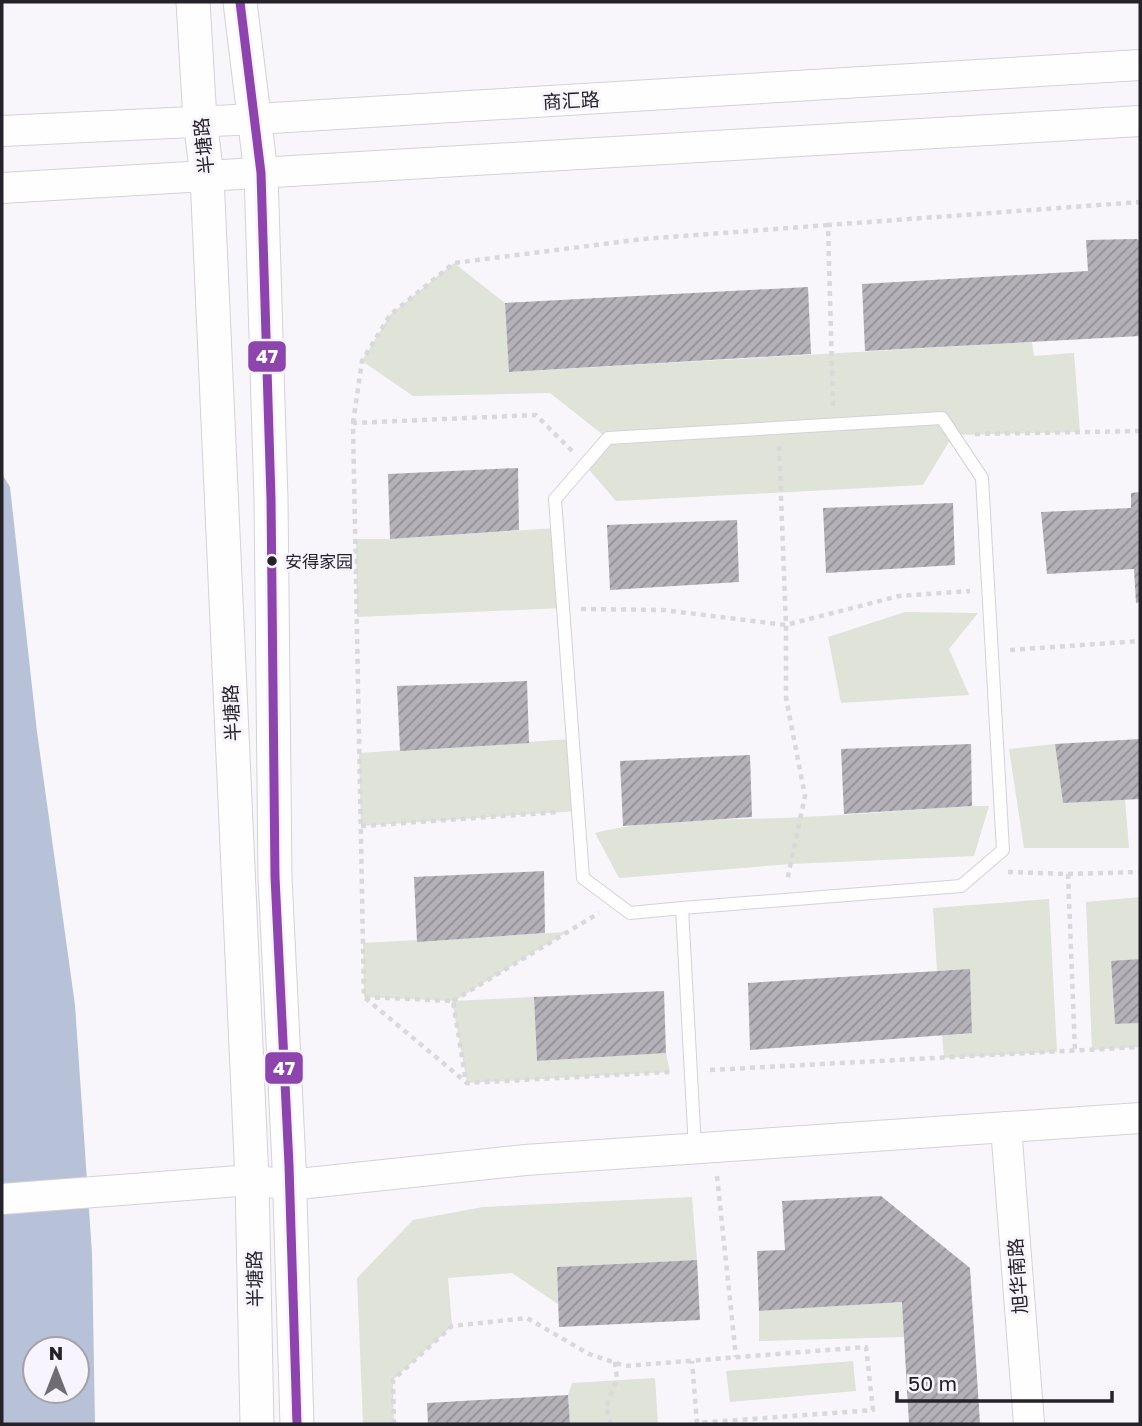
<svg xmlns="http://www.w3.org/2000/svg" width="1142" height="1426" font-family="'Golos Text','Noto Sans SC',sans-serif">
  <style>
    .grass { fill: #dfe3d8 }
    .water { fill: #b7c2d8; fill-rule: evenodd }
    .building { fill: url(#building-hatch) }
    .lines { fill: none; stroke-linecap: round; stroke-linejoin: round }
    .service-casing { stroke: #d4d1d8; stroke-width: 14 }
    .tertiary-casing { stroke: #d4d1d8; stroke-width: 32 }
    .secondary-casing { stroke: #d4d1d8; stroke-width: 35 }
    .path { stroke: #d9d8da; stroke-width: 4.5; stroke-dasharray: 5 5; stroke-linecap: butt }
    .service { stroke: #fefefe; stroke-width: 12 }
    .tertiary { stroke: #fefefe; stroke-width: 30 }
    .secondary { stroke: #fefefe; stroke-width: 33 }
    .bus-1-casing { stroke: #f8f4fd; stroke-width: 14 }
    .bus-1 { stroke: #8e44ad; stroke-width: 9 }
    .bus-dot { fill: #25222a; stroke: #f8f4fd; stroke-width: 2.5 }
    .labels { text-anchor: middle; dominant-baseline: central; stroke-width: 6; stroke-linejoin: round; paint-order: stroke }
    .bus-label { font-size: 17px; fill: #25222a; stroke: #f8f4fd; text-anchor: start }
    .street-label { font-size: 19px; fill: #25222a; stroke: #f8f4fd }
    .line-badge { stroke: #f8f4fd; stroke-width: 2.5 }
    .badge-label { font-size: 19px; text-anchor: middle; font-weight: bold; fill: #fff }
  </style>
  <defs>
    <pattern id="building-hatch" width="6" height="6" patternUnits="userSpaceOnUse" patternTransform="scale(1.75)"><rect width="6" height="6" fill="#b4b1b9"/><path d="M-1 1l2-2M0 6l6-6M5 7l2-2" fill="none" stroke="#929097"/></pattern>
  </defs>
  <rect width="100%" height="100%" fill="#f8f6fb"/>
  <g class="grass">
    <path d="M454,263L505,303L510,372L1032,342L1034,356L1074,353L1080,432L953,435L923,485L616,501L585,465L607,438L550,393L413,396L362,361L390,315Z"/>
    <path d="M557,528L563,608L357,617L356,539H390Z"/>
    <path d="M905,612L978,613L949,649L969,695L841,703L828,637Z"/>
    <path d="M572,739L578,811L361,826L359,753Z"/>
    <path d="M1055,744L1063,803L1125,799L1129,848H1024L1009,749Z"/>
    <path d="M972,806H989L974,856L791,864L619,878L595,833C662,816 733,821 802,817C859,815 915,809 972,806Z"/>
    <path d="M1140,897V959L1111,962L1115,1024L1140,1023V1047L1092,1050L1086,902Z"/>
    <path d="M1049,899L1057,1052L944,1058L942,1035L972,1032L970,970L937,971L933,908Z"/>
    <path d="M567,932L454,1001L534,997L537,1061L666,1053L670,1072L467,1083L452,1001L364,997L363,943Z"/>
    <path d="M692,1197L697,1260L557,1267L558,1304L512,1273L448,1278L452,1326L393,1380L394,1424H363L357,1278L413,1220L483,1207Z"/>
    <path d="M903,1302L904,1337L759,1341V1311Z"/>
    <path d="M853,1361L856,1391L730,1402L726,1371Z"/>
    <path d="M655,1378L658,1424H570L568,1395L572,1383Z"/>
  </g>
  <path class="water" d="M2,474L10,487L37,732L75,1005L92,1253L95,1424H2ZM35,1349H77V1391H35Z"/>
  <g class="building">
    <path d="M1137,239L1140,242V336L865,351L862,284L1088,271L1086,240Z"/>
    <path d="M808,287L811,354L509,372L505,303Z"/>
    <path d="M518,468L519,530L390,539L388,474Z"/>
    <path d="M1140,492V602L1136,603L1134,569L1047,574L1041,512L1131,508V493Z"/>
    <path d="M953,503L955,565L826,573L823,508Z"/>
    <path d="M737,520L739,582L610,590L607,525Z"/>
    <path d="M527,681L529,743L400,751L397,686Z"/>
    <path d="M1140,739V799L1063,803L1055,744Z"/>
    <path d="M971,744L972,806L844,814L841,749Z"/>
    <path d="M750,755L752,817L623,826L620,761Z"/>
    <path d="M544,871L545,933L417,942L414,877Z"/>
    <path d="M1140,959V1023L1115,1024L1111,961Z"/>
    <path d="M970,969L972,1033L750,1050L748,983Z"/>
    <path d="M664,991L666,1053L537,1061L534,997Z"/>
    <path d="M881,1196L970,1268L980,1424H909L902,1302L759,1311L757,1251L785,1250L782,1201Z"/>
    <path d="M697,1260L700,1320L559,1327L557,1267Z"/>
    <path d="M568,1395L570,1424H428L427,1403Z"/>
  </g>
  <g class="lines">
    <g class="service-casing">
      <path id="service" d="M682,908L630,913L583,878L555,499L608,438L942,418L982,478L1003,850L961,886L682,908L695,1149"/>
    </g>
    <g class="tertiary-casing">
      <g id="tertiary">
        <path d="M2,131L256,119L1140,65"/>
        <path d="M2,188L1140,121"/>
        <path d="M1006,1127L1029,1424"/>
        <path d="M2,1199L252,1180L289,1185L525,1160L1140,1118"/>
      </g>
    </g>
    <g class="secondary-casing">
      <g id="secondary">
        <path d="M193,2L200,120L207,176L252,1180L257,1424"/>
        <path d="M240,2L261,173L271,499L275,877L289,1165L297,1424"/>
      </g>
    </g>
    <g class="path">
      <path d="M833,406L828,225L1140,202"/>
      <path d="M353,423L362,361L390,315L454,263L643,239L828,225"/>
      <path d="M975,434L1140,431"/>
      <path d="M779,446L786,625V698L805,796L787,881"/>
      <path d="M572,451L536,415L353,423L364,997L467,1083L670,1072"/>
      <path d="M581,609L663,610L786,625L899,596L970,591"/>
      <path d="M1010,650L1140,641"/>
      <path d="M361,826L559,812"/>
      <path d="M1008,872L1068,874L1075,1051"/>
      <path d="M1068,874L1140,872"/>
      <path d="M365,997L453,1001L466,1082"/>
      <path d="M453,1001L599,913"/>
      <path d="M710,1070L1140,1047"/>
      <path d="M717,1176L736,1357"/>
      <path d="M394,1424L393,1380L452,1326L527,1318L589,1354L625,1366L866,1347L873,1410L697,1423L692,1361"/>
      <path d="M611,1424L606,1407L617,1379L615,1362"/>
    </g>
    <use href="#service" class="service"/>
    <use href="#tertiary" class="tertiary"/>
    <use href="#secondary" class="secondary"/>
    <g class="bus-1-casing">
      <path id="bus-1" d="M240,2L261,173L271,499L275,877L289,1165L297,1424"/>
    </g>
    <use href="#bus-1" class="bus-1"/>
  </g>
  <circle class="bus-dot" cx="272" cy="561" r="6"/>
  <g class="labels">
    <g class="bus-label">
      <text x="285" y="561">安得家园</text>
    </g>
    <g class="street-label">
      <text transform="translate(571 100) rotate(-3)">商汇路</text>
      <text transform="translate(203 146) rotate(-96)">半塘路</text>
      <text transform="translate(231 713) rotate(-93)">半塘路</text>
      <text transform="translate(1017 1276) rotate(-94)">旭华南路</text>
      <text transform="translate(254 1279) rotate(-91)">半塘路</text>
    </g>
  </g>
  <g class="line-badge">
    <rect x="247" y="340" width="40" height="33" rx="7" fill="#8e44ad"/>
    <rect x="264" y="1051" width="40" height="34" rx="7" fill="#8e44ad"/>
  </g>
  <g class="badge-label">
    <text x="267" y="363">47</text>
    <text x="284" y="1075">47</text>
  </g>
  <rect width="1142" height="1426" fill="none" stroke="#25222a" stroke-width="7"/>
  <g transform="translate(56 1370)"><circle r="33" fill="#f8f4fd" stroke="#a4a0a9" stroke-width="2"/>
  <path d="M0-5L12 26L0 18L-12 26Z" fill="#6f6c73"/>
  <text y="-10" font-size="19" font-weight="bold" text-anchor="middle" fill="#25222a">N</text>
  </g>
  <path d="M897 1391v10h215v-10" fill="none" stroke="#25222a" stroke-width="3.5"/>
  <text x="908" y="1391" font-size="21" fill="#25222a" stroke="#f8f4fd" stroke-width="5" paint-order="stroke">50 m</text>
</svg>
